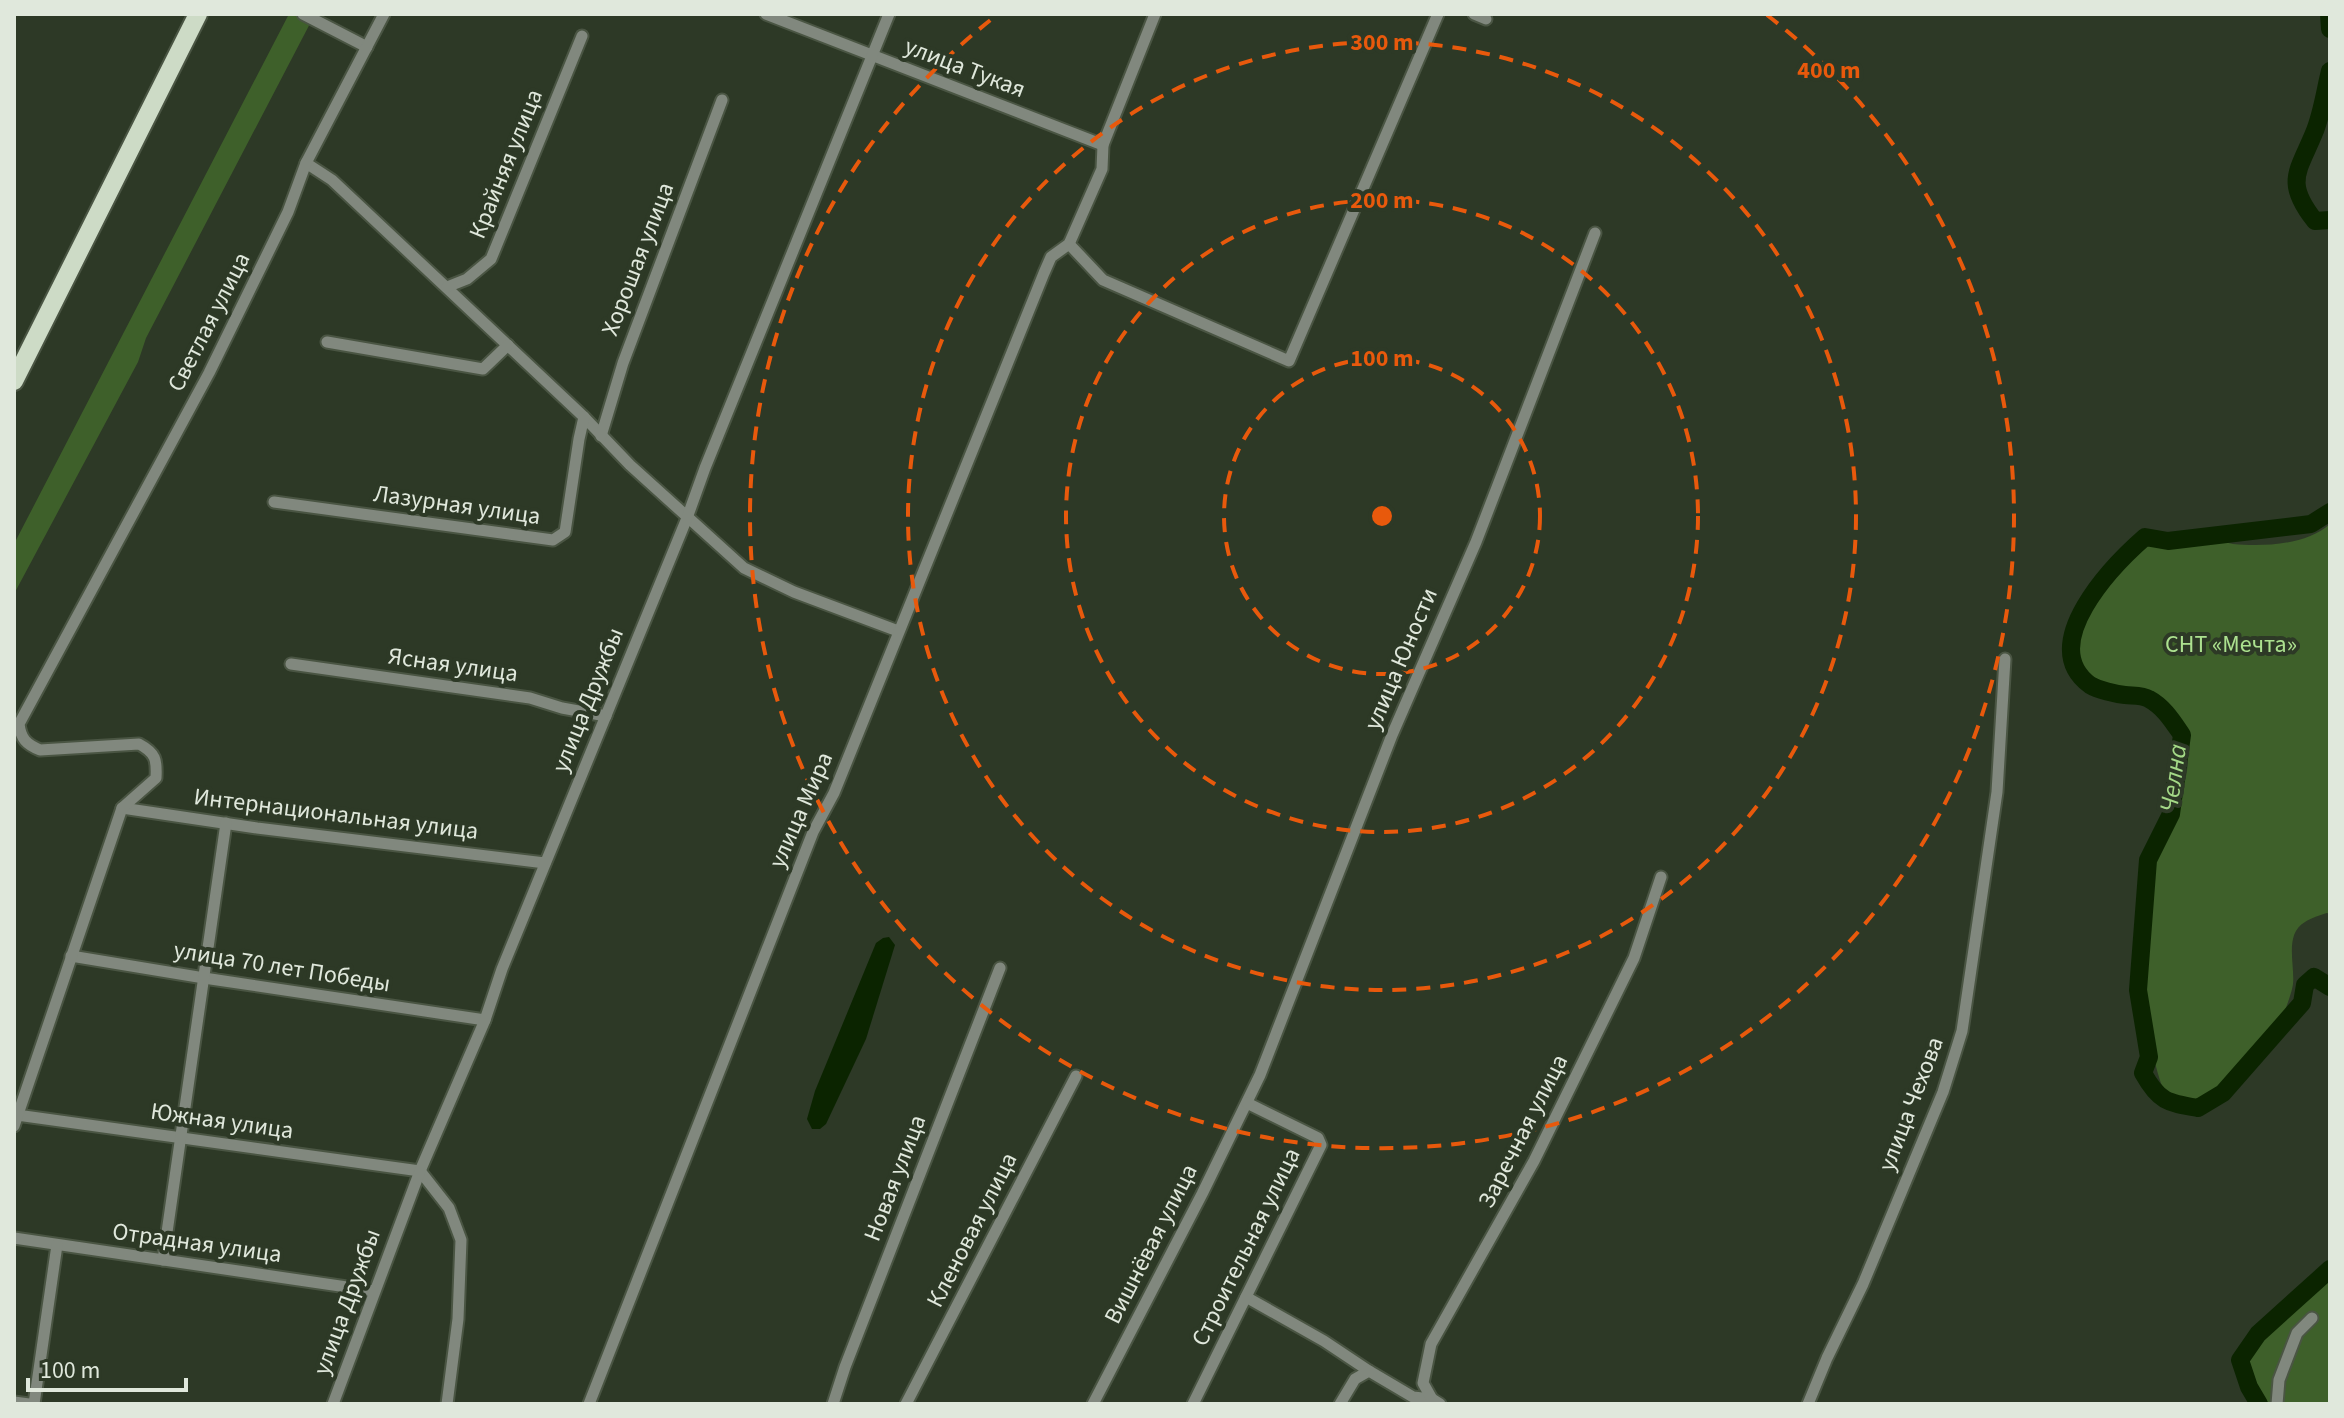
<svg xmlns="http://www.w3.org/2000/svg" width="2344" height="1418" font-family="'Source Sans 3',sans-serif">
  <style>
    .green { fill: #3e602a }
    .water { fill: #0b2400 }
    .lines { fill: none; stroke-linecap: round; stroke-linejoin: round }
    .river { stroke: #0b2400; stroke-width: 18 }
    .street-casing { stroke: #4a5543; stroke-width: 15 }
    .primary-casing { stroke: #4a5543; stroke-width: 22 }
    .street { stroke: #81887e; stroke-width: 11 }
    .primary { stroke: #cddbc6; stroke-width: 18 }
    .ring { fill: none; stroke: #e8590c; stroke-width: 4; stroke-dasharray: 14 10 }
    .labels { text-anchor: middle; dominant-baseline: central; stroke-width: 8; stroke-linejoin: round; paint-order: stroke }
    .street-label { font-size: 24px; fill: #e0e8dc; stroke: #2d3926 }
    .park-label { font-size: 24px; fill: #ace18f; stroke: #2d3926 }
    .water-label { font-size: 26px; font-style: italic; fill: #a4d987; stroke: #2d3926 }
    .centre { fill: #e8590c; stroke: #2d3926; stroke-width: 4 }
    .ring-label { font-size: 24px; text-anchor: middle; font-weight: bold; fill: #e8590c; stroke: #2d3926; stroke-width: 8; stroke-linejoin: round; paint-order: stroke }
  </style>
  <rect width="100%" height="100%" fill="#2d3926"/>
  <g class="green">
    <path d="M289,14H315L146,338L138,362L14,594V544Z"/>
    <path d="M2330,524V914L2327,913C2320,915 2311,918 2305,922C2284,934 2295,964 2293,984C2291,999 2274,1038 2267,1052C2257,1067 2240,1077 2228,1090C2211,1108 2201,1117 2177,1104C2163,1097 2159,1077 2155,1063C2133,990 2141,908 2164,836C2172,812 2194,775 2186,749C2182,736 2155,705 2142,701C2129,698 2114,699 2100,695C2094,693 2087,685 2082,679C2062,652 2082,621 2097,596C2109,577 2126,546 2148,538C2173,556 2188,540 2215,541C2221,541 2227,543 2233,544C2263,547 2307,545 2330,524Z"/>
    <path d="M2330,1280V1404H2252C2250,1389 2243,1369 2246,1354C2252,1330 2309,1294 2330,1280Z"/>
  </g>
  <path class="water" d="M889,937L895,945L866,1039L826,1124L820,1129H812L807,1119L815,1091L876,943L883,938Z"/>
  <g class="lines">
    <g class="river">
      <path d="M2329,14L2330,29"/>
      <path d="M2330,71C2325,91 2322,114 2314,133C2298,172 2284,182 2315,221L2330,220"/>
      <path d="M2330,512L2311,524L2168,541L2145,537C2113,565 2035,645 2090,685C2098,690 2116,694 2125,695C2133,696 2142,695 2149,699C2164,707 2173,722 2182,735L2171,814L2148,860L2138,990L2149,1057L2143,1073C2159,1102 2168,1103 2198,1108L2223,1093L2302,1003L2305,985L2314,977L2330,987"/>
      <path d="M2259,1404L2249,1387L2240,1360L2258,1334L2330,1269"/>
    </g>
    <g class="street-casing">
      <g id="street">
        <path d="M303,14L367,47"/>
        <path d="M766,14L1103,145"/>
        <path d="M1474,14L1486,19"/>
        <path d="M306,163L332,180L584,417L630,465L744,568L794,592L898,631"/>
        <path d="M1069,244L1103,280L1289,361L1438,14"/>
        <path d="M447,287L467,279L491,259L582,36"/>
        <path d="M327,342L483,369L508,345"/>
        <path d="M601,436L623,363L722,100"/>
        <path d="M274,502L553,540L565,532L579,439L584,417"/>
        <path d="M291,664L530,698L562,708L606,716"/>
        <path d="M122,808L257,828L545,863"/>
        <path d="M71,956L204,978L485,1020"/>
        <path d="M17,1115L420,1171L449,1208L461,1240L458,1319L447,1404"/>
        <path d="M14,1126L122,808L156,778C157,760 156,753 139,744L40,750C26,744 21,739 19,724L209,373L288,212L306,163L384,14"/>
        <path d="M14,1238L374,1291"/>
        <path d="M163,1260L226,823"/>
        <path d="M1246,1297L1324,1341L1369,1371"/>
        <path d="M14,1402L29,1404"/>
        <path d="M34,1404L57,1245"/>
        <path d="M333,1404L420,1171L485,1020L502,969L687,518L705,468L889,14"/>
        <path d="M589,1404L813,832L834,793L1044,273L1051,257L1069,244L1102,169L1103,145L1155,14"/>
        <path d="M833,1404L845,1367L1000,968"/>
        <path d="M906,1404L1076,1076"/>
        <path d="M1093,1404L1202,1194L1260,1075L1392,735L1476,542L1595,233"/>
        <path d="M1193,1404L1321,1145L1318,1138L1247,1103"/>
        <path d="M1340,1404L1355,1379L1369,1371L1413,1397L1432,1399"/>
        <path d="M1440,1404L1432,1399L1423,1383L1431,1344L1534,1161L1634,958L1661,877"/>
        <path d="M1808,1404L1827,1358L1863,1284L1943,1092L1962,1031L1997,792L2005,659"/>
        <path d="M2277,1404L2279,1380L2297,1333L2312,1318"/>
      </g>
    </g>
    <g class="primary-casing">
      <path id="primary" d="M14,381L198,14"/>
    </g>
    <use href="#street" class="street"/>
    <use href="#primary" class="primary"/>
  </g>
  <g class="ring">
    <circle cx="1382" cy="516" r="158"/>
    <circle cx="1382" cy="516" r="316"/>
    <circle cx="1382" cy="516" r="474"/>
    <path d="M1767 15A632 632 0 1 1 997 15"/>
  </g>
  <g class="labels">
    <g class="street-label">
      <text transform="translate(965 68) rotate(21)">улица Тукая</text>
      <text transform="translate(506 164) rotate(-68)">Крайняя улица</text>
      <text transform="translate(638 259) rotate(-69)">Хорошая улица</text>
      <text transform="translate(209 322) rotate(-63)">Светлая улица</text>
      <text transform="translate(457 505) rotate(8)">Лазурная улица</text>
      <text transform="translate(1401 659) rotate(-67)">улица Юности</text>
      <text transform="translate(453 665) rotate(8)">Ясная улица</text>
      <text transform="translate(588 700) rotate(-68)">улица Дружбы</text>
      <text transform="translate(801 810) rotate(-66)">улица Мира</text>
      <text transform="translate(336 814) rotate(7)">Интернациональная улица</text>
      <text transform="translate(282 967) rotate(9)">улица 70 лет Победы</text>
      <text transform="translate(1911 1104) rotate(-69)">улица Чехова</text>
      <text transform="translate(222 1121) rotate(8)">Южная улица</text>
      <text transform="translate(1523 1131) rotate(-63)">Заречная улица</text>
      <text transform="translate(895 1178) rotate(-69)">Новая улица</text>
      <text transform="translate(972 1230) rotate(-63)">Кленовая улица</text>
      <text transform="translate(197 1243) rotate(8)">Отрадная улица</text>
      <text transform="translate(1151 1244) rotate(-63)">Вишнёвая улица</text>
      <text transform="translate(1246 1247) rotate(-64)">Строительная улица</text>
      <text transform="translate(347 1302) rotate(-70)">улица Дружбы</text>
    </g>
    <g class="park-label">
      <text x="2231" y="644">СНТ «Мечта»</text>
    </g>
    <g class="water-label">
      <text transform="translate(2173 778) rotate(-82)">Челна</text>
    </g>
  </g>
  <circle cx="1382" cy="516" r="12" class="centre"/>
  <g class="ring-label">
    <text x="1382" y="50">300 m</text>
    <text x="1829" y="78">400 m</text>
    <text x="1382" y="208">200 m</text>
    <text x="1382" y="366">100 m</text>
  </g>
  <rect width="2344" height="1418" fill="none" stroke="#e0e8dc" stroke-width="32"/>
  <path d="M28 1378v12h158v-12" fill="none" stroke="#e0e8dc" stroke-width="4"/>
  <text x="40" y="1378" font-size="24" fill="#e0e8dc" stroke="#2d3926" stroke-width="6" paint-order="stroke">100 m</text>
</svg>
